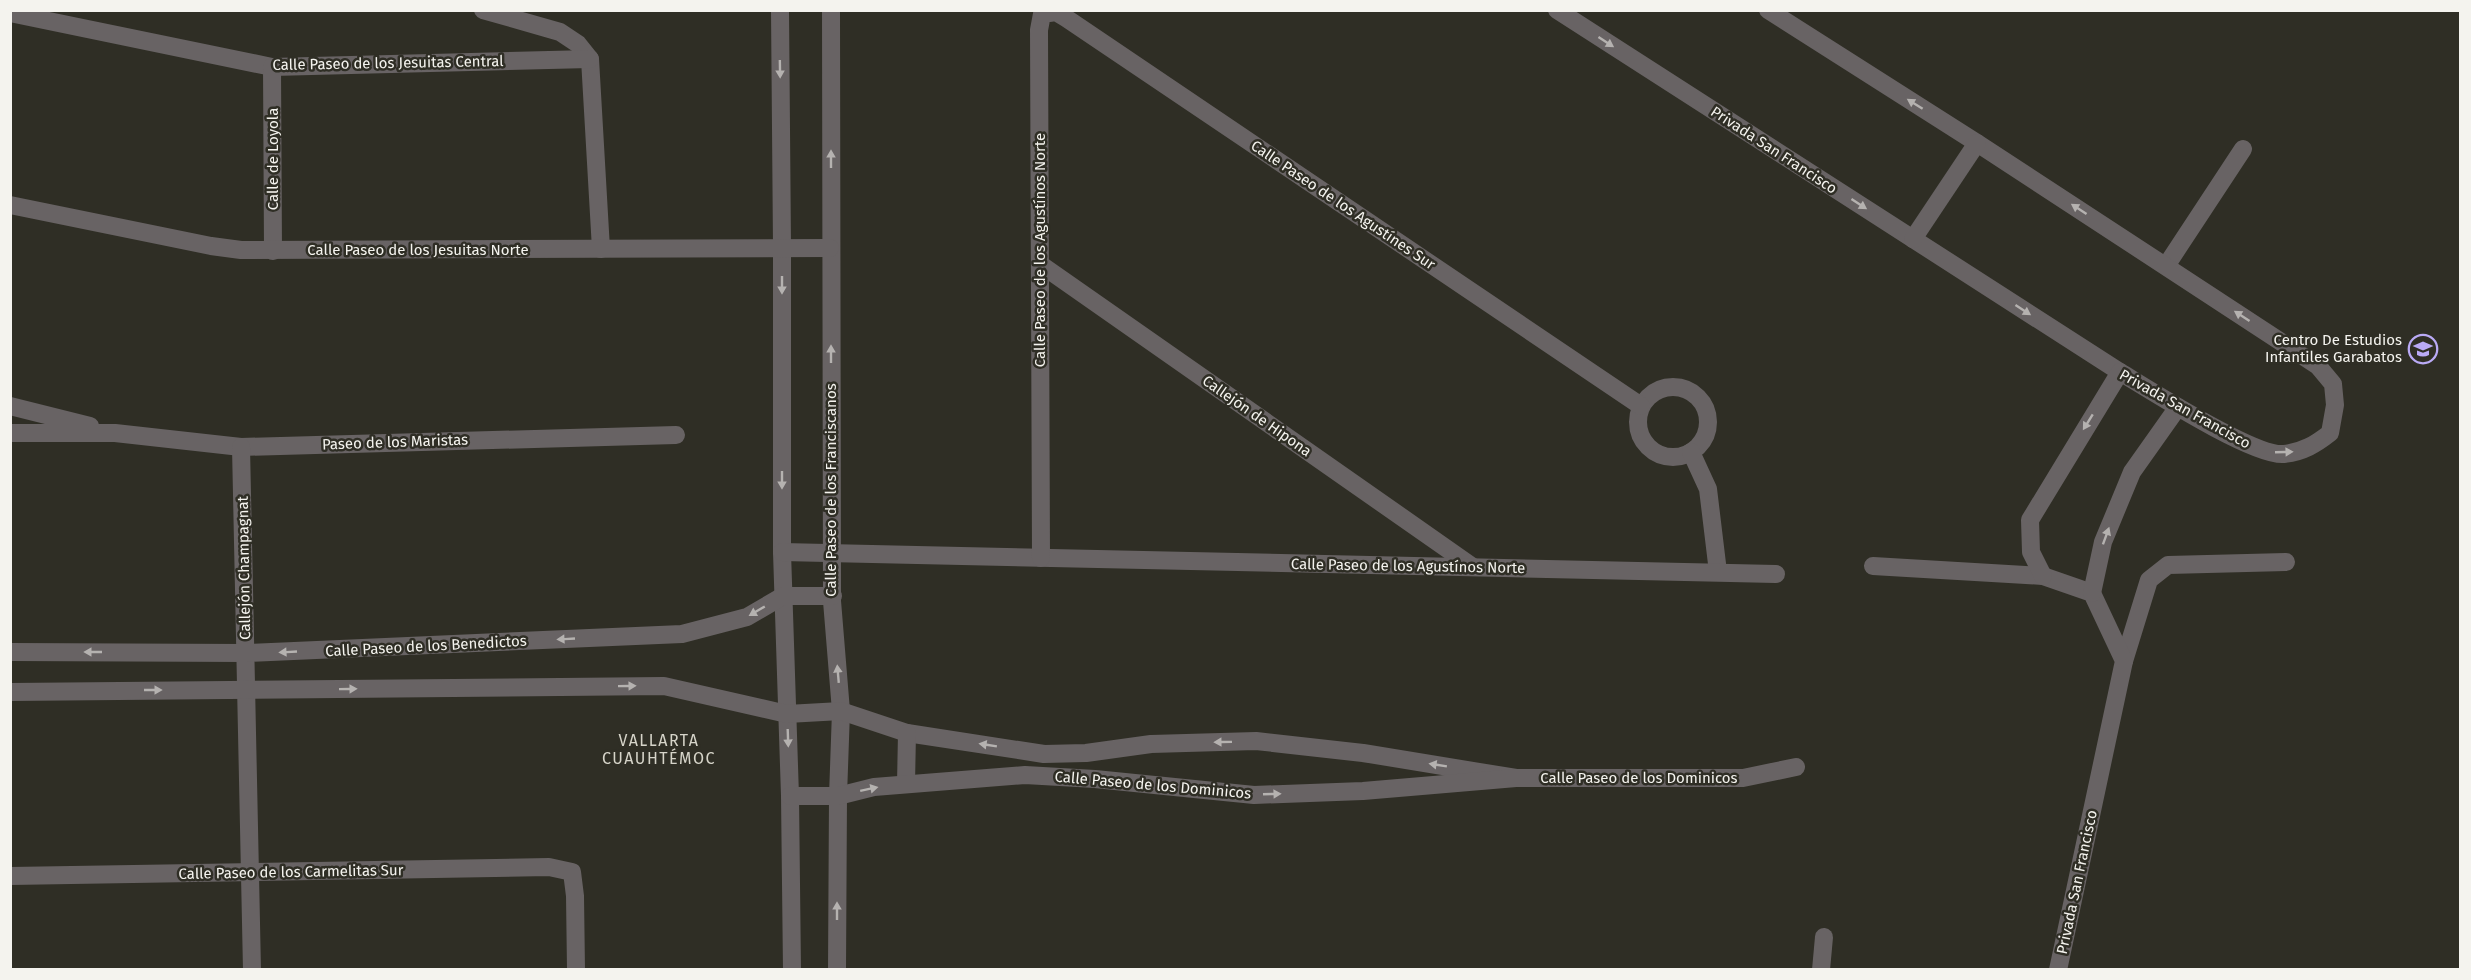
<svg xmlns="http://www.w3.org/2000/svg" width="2471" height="980" font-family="'Fira Sans',sans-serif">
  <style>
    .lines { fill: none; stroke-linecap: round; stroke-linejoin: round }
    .lane { stroke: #686364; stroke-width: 18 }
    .street { stroke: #686364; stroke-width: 18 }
    .oneway { fill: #b5b2b0 }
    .labels { text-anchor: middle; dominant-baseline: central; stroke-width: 5; stroke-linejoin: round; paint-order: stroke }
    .street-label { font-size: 15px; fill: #f4f3ee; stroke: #2f2e25 }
    .poi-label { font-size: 15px; fill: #f4f3ee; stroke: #2f2e25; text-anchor: end }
    .neighbourhood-label { font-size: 16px; letter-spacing: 1.5px; fill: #d6d4c9; stroke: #2f2e25 }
  </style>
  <rect width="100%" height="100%" fill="#2f2e25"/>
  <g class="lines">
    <g class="lane">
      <path d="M2166,266L2243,149"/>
      <path d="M2124,661L2149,580L2168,565L2286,562"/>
    </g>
    <g class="street">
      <path d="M483,10L560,32L578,44L590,59L601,249"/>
      <path d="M780,10L782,247V552L790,796L792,970"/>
      <path d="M831,10L832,601L841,711L838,796L837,970"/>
      <path d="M1557,10L2120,372C2150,390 2254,457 2284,454C2303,452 2316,444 2330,433L2335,405L2333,384L2318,366L1977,143L1768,10"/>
      <path d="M10,13L272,67L590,59"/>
      <path d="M272,67L273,251"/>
      <path d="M10,205L211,246L241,250L830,248"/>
      <path d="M1913,239L1977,143"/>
      <path d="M1040,264L1473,567"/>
      <circle cx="1673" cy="422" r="35"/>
      <path d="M10,406L90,426"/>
      <path d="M10,433H115L241,447L676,435"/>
      <path d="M241,447L252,970"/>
      <path d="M1691,452L1708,489L1718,572"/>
      <path d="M782,552L1776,574"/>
      <path d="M1041,558L1039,30L1042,14L1056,12L1066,18L1641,406"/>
      <path d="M1873,566L2043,576L2092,593L2124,661L2058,970"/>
      <path d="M2043,576L2031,552L2030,520L2120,372"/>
      <path d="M2092,593L2103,542L2132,472L2178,407"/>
      <path d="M10,652L246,653L682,634L747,617L783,596H833"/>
      <path d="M10,692L664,686L787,714L841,711L907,733L1044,754L1086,753L1151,744L1256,741L1363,753L1516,778"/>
      <path d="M906,784L907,733"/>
      <path d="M790,796H838L874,787L1025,775L1095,779L1254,795L1363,791L1516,778H1743L1796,767"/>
      <path d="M10,876L549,867L572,872L575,896L576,970"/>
      <path d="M1821,970L1824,937"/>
    </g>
  </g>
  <defs><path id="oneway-solid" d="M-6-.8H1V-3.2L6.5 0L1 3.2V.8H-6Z" transform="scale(1.5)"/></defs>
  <g class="oneway">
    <use href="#oneway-solid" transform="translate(1606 42) rotate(33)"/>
    <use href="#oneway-solid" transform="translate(780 69) rotate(89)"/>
    <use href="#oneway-solid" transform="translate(1915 104) rotate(-148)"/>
    <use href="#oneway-solid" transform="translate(831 159) rotate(-90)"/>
    <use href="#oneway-solid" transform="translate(1859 204) rotate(33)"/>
    <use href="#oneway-solid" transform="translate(2079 209) rotate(-147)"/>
    <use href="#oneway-solid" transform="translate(782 285) rotate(90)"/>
    <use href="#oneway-solid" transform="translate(2023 310) rotate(33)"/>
    <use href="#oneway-solid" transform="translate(2242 316) rotate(-147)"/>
    <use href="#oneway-solid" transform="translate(831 354) rotate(-90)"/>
    <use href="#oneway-solid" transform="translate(2088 422) rotate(122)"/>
    <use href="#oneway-solid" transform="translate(2284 452) rotate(-2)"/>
    <use href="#oneway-solid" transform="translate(782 480) rotate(90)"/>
    <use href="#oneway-solid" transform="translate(2106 536) rotate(-70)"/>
    <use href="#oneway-solid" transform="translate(757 611) rotate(150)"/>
    <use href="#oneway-solid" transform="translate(566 639) rotate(177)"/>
    <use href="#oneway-solid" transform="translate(93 652) rotate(-180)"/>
    <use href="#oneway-solid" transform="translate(288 652) rotate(177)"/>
    <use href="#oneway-solid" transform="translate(838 674) rotate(-95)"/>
    <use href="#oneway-solid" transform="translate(627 686) rotate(-1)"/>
    <use href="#oneway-solid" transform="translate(348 689) rotate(-1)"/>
    <use href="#oneway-solid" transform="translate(153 690)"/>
    <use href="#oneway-solid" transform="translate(788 738) rotate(88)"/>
    <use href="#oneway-solid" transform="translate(1223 742) rotate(179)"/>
    <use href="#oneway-solid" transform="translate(988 745) rotate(-171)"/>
    <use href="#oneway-solid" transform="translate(1438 765) rotate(-171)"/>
    <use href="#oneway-solid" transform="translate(869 789) rotate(-12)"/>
    <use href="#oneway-solid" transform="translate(1272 794) rotate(-2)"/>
    <use href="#oneway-solid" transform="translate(837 911) rotate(-90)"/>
  </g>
  <defs>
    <g id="school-ring" transform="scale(1.5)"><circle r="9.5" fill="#2f2e25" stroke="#baaaf6" stroke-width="1.5"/><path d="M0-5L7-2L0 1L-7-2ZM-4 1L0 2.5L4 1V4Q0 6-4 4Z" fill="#baaaf6"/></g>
  </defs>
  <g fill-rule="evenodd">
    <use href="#school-ring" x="2423" y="349"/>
  </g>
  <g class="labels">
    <g class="street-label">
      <text transform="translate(388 63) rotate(-1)">Calle Paseo de los Jesuitas Central</text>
      <text transform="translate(1774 150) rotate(33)">Privada San Francisco</text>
      <text transform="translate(273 159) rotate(-90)">Calle de Loyola</text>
      <text transform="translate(1343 205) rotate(34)">Calle Paseo de los Agustínes Sur</text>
      <text x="418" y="250">Calle Paseo de los Jesuitas Norte</text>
      <text transform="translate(1040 250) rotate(-90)">Calle Paseo de los Agustínos Norte</text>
      <text transform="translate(2185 409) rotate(29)">Privada San Francisco</text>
      <text transform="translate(1257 416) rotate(35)">Callejón de Hipona</text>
      <text transform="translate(395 442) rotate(-2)">Paseo de los Maristas</text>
      <text transform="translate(831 490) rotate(-90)">Calle Paseo de los Franciscanos</text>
      <text transform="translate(1408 566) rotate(1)">Calle Paseo de los Agustínos Norte</text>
      <text transform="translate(244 568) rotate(-91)">Callejón Champagnat</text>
      <text transform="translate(426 646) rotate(-3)">Calle Paseo de los Benedictos</text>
      <text x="1639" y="778">Calle Paseo de los Dominicos</text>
      <text transform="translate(1153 785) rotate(5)">Calle Paseo de los Dominicos</text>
      <text transform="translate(291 872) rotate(-1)">Calle Paseo de los Carmelitas Sur</text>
      <text transform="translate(2077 882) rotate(-78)">Privada San Francisco</text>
    </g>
    <g class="poi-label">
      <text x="2402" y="340">Centro De Estudios<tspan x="2402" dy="17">Infantiles Garabatos</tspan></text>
    </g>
    <g class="neighbourhood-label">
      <text x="659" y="740">VALLARTA<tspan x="659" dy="18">CUAUHTÉMOC</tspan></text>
    </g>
  </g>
  <rect width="2471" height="980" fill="none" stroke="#f4f3ee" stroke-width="24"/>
</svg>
